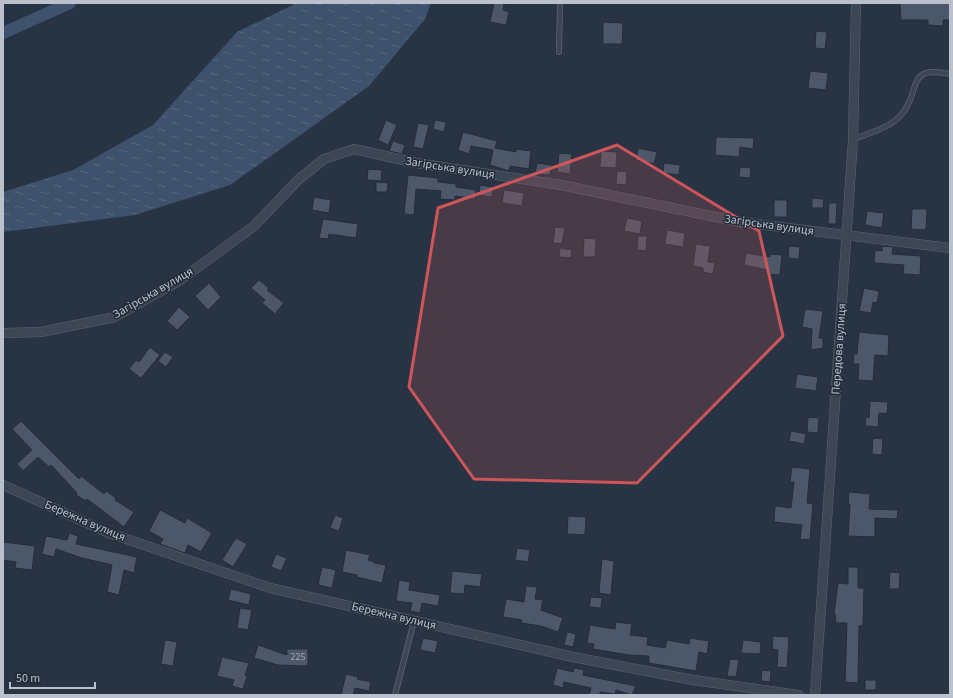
<svg xmlns="http://www.w3.org/2000/svg" width="953" height="698" font-family="'Source Sans 3',sans-serif">
  <style>
    .water { fill: url(#water-ripples) }
    .lines { fill: none; stroke-linecap: round; stroke-linejoin: round }
    .canal { stroke: #3e516d; stroke-width: 12 }
    .building { fill: #4c586a; stroke: #232d3b }
    .service-casing { stroke: #5b6471; stroke-width: 6 }
    .minor-casing { stroke: #5b6471; stroke-width: 10 }
    .service { stroke: #3d4654; stroke-width: 4.5 }
    .minor { stroke: #3d4654; stroke-width: 9 }
    .marked { fill: #ce565a; fill-opacity: 0.2; stroke: #ce565a; stroke-width: 3; stroke-linejoin: round }
    .labels { text-anchor: middle; dominant-baseline: central; stroke-width: 3; stroke-linejoin: round; paint-order: stroke }
    .number-label { font-size: 10px; fill: #9ea7b4 }
    .street-label { font-size: 12px; fill: #bac1cd; stroke: #212b39 }
  </style>
  <defs>
    <pattern id="water-ripples" width="26" height="14" patternUnits="userSpaceOnUse"><rect width="26" height="14" fill="#3e516d"/><path d="M2 4q2-2 4 0t4 0M15 11q2-2 4 0t4 0" fill="none" stroke="#586881"/></pattern>
  </defs>
  <rect width="100%" height="100%" fill="#283444"/>
  <path class="water" d="M297,3H431L425,19L369,86L230,185L135,215L3,232V192L73,170L153,125L237,32Z"/>
  <g class="lines">
    <path class="canal" d="M3,33L70,3"/>
  </g>
  <g class="building">
    <path d="M494,3H504L503,10L509,12L506,25L490,22Z"/>
    <path d="M900,3H950V20H943V26L928,25V20H901Z"/>
    <path d="M603,22L623,23L622,44H603Z"/>
    <path d="M816,31L827,32L825,49L815,48Z"/>
    <path d="M810,71L828,73L826,90L808,88Z"/>
    <path d="M386,120L397,125L388,145L378,140Z"/>
    <path d="M435,120L446,122L444,132L433,129Z"/>
    <path d="M418,123L429,125L423,149L413,147Z"/>
    <path d="M463,132L497,141L495,148L516,152V149L531,151L529,169L510,166L509,171L490,165L493,150L471,146L469,154L458,150Z"/>
    <path d="M716,137L754,138L753,149L740,147L739,157L715,155Z"/>
    <path d="M393,141L405,145L402,154L389,151Z"/>
    <path d="M638,148L657,152L654,164L636,160Z"/>
    <path d="M601,151L617,152L616,168L600,167Z"/>
    <path d="M559,153L572,154L570,174L557,172Z"/>
    <path d="M537,163L551,165L550,175L535,174Z"/>
    <path d="M664,163L680,165L679,175L663,173Z"/>
    <path d="M740,167L751,168L750,178L739,177Z"/>
    <path d="M368,169L382,170L381,181L367,180Z"/>
    <path d="M617,171L627,172L626,185L616,184Z"/>
    <path d="M408,175L438,178V182L456,184V187L476,190L475,199L455,196V200L440,199L441,191L416,189L414,215L404,214Z"/>
    <path d="M376,182L388,183L387,192H376Z"/>
    <path d="M480,185L493,187L492,197L479,195Z"/>
    <path d="M504,190L524,193L522,206L502,203Z"/>
    <path d="M314,197L331,200L329,213L312,210Z"/>
    <path d="M812,198L824,199L823,208H812Z"/>
    <rect x="774" y="200" width="13" height="17"/>
    <path d="M829,203H837L836,224H828Z"/>
    <path d="M912,209H927L926,230L911,229Z"/>
    <path d="M867,211L884,213L882,228L865,225Z"/>
    <path d="M627,218L642,221L640,234L624,231Z"/>
    <path d="M323,219L358,224L356,238L329,234L328,239L319,238Z"/>
    <path d="M555,227L565,228L562,244L553,243Z"/>
    <path d="M667,230L685,233L683,247L665,244Z"/>
    <path d="M638,236H647L646,251L637,250Z"/>
    <path d="M584,238L596,239L595,257H583Z"/>
    <path d="M696,244L710,246L708,262L715,263L713,274L703,272V268L693,266Z"/>
    <path d="M789,246L800,247L799,259L788,258Z"/>
    <path d="M883,246L893,247L892,254L921,256L920,275L903,274L904,265L874,263L875,250L882,251Z"/>
    <path d="M560,248L572,250L571,258L559,257Z"/>
    <path d="M746,253L770,257V254L782,255L780,275L768,274V270L744,265Z"/>
    <path d="M259,280L269,288L267,290L284,303L275,314L262,303L265,300L251,288Z"/>
    <path d="M209,283L221,297L208,310L195,296Z"/>
    <path d="M864,288L879,291L877,303L873,302L871,313L859,311Z"/>
    <path d="M179,307L190,317L177,330L167,321Z"/>
    <path d="M805,309L823,311L819,338H823V348L811,350L812,329L802,327Z"/>
    <path d="M859,332L889,335L888,356L875,355L873,381L858,380L859,364H853L854,354H857Z"/>
    <path d="M150,347L160,355L141,378L129,369L136,360L139,362Z"/>
    <path d="M165,352L173,357L166,367L158,361Z"/>
    <path d="M797,374L818,377L816,391L795,388Z"/>
    <path d="M870,401L888,402L887,414L879,413L878,427L865,426L866,417L869,418Z"/>
    <path d="M808,417L819,418L818,433L807,432Z"/>
    <path d="M21,421L79,479L81,476L104,494L106,491L116,498L115,500L134,512L124,527L87,499L86,501L76,495L77,493L51,465L49,467L38,457L23,471L17,464L32,450L12,429Z"/>
    <path d="M791,431L806,434L804,444L789,441Z"/>
    <path d="M873,438L883,439L882,455L872,454Z"/>
    <path d="M792,467L810,469L807,503L813,504L810,540L800,539L802,525L774,522L775,506L791,508L794,482H790Z"/>
    <path d="M849,492L870,494L869,509L898,510L897,519L875,518V537L848,536L850,504H848Z"/>
    <path d="M160,510L185,523L187,518L212,533L201,552L188,545L185,553L160,544L163,539L149,531Z"/>
    <path d="M335,515L343,518L339,531L330,528Z"/>
    <path d="M568,516L586,517L585,535L567,534Z"/>
    <path d="M69,533L78,536L76,544L137,557L134,573L124,570L119,595L107,592L112,565L82,558L56,549L54,557L42,554L46,536L67,540Z"/>
    <path d="M236,538L247,544L233,567L222,560Z"/>
    <path d="M3,542L35,546L32,570L15,568L16,562L3,560Z"/>
    <path d="M517,548L530,550L528,562L515,560Z"/>
    <path d="M346,550L370,555L368,560L374,562V563L386,565L382,583L357,577V575L342,572Z"/>
    <path d="M276,554L287,558L281,571L271,567Z"/>
    <path d="M602,559L614,561L611,595L599,593Z"/>
    <path d="M322,567L336,570L332,588L318,585Z"/>
    <path d="M848,567H858V588H864L863,626H859L858,683L845,682L847,623H836L835,614H834L838,583L848,584Z"/>
    <path d="M452,571L482,574L480,587L465,585L464,594L450,593Z"/>
    <path d="M890,572L900,573L899,589H889Z"/>
    <path d="M399,580L410,582L409,590L440,595L438,606L422,603L420,613L410,611L412,603L396,601Z"/>
    <path d="M526,586L537,587L535,599L543,600L541,610L563,618L558,632L541,626L521,623L522,620L503,617L506,599L524,602Z"/>
    <path d="M231,589L251,594L249,605L228,600Z"/>
    <path d="M591,597L602,598L601,608L589,607Z"/>
    <path d="M240,608L252,610L248,630L237,628Z"/>
    <path d="M616,622L632,624L630,635L648,637L647,645L665,648L667,640L689,644L690,638L709,641L707,654L699,652L696,671L649,663V656L629,655L593,649L594,644L587,643L590,625L615,629Z"/>
    <path d="M567,632L576,634L573,647L564,645Z"/>
    <path d="M773,636L789,637L787,668L777,667L778,650L772,649Z"/>
    <path d="M423,638L438,641L435,653L420,650Z"/>
    <path d="M165,640L177,642L173,666L161,664Z"/>
    <path d="M743,640L761,642L760,654L741,653Z"/>
    <path d="M258,645L287,655V649H308V666L278,665L254,658Z"/>
    <path d="M222,657L249,663L245,675L247,676L243,689L232,686L234,680L217,676Z"/>
    <path d="M730,659L739,660L736,677L727,676Z"/>
    <path d="M557,668L573,672L574,668L584,670L583,675L636,686L632,695L616,690L615,694L600,692V695H589L591,688L564,682L563,688L553,685Z"/>
    <path d="M762,670L771,671L770,682L761,681Z"/>
    <path d="M346,674L358,677L357,679L371,682L369,691L355,688L353,695H341Z"/>
    <rect x="865" y="680" width="11" height="10"/>
  </g>
  <g class="lines">
    <g class="service-casing">
      <g id="service">
        <path d="M559,52L560,3"/>
        <path d="M854,139C867,134 885,129 896,120C902,115 906,109 909,102C915,91 914,73 931,72C937,72 944,73 950,74"/>
        <path d="M395,695L414,621"/>
      </g>
    </g>
    <g class="minor-casing">
      <g id="minor">
        <path d="M3,333L41,332L115,317L179,281L254,226L298,180L324,159L354,149L416,163L561,185L740,222L950,248"/>
        <path d="M3,485L109,533L270,588L573,657L693,680L799,695"/>
        <path d="M815,695L853,140L856,3"/>
      </g>
    </g>
    <use href="#service" class="service"/>
    <use href="#minor" class="minor"/>
  </g>
  <path class="marked" d="M617,145L759,231L783,336L637,483L474,479L409,387L438,208Z"/>
  <g class="labels">
    <g class="number-label">
      <text x="298" y="657">225</text>
    </g>
    <g class="street-label">
      <text transform="translate(450 168) rotate(9)">Загірська вулиця</text>
      <text transform="translate(769 225) rotate(8)">Загірська вулиця</text>
      <text transform="translate(153 293) rotate(-30)">Загірська вулиця</text>
      <text transform="translate(839 349) rotate(-86)">Передова вулиця</text>
      <text transform="translate(85 521) rotate(23)">Бережна вулиця</text>
      <text transform="translate(394 616) rotate(13)">Бережна вулиця</text>
    </g>
  </g>
  <rect width="953" height="698" fill="none" stroke="#bac1cd" stroke-width="8"/>
  <path d="M10 682v6h85v-6" fill="none" stroke="#bac1cd" stroke-width="2"/>
  <text x="16" y="682" font-size="12" fill="#bac1cd" stroke="#212b39" stroke-width="3" paint-order="stroke">50 m</text>
</svg>
